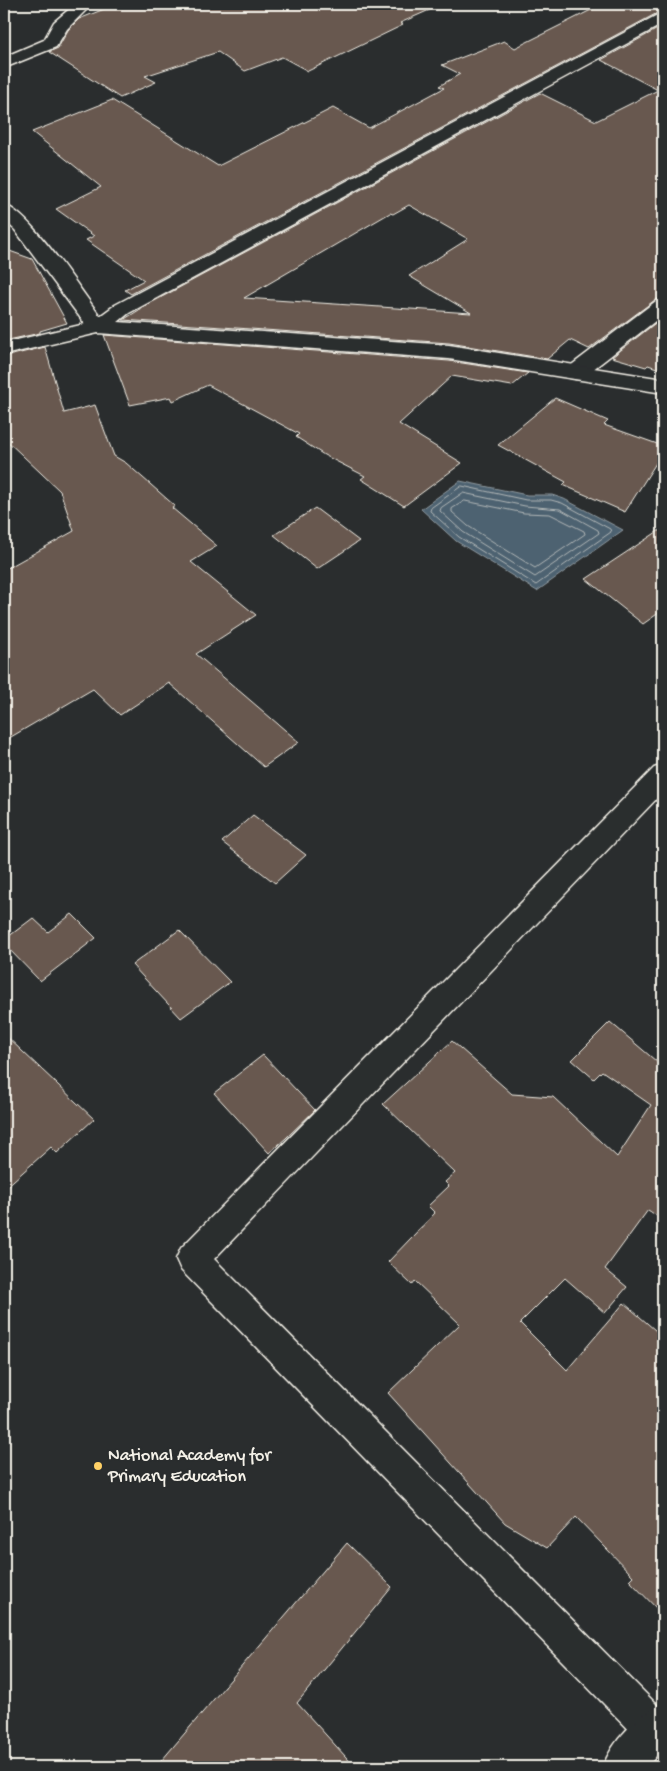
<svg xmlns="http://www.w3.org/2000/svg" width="667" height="1771" font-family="'Gochi Hand',sans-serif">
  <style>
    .water { fill: #4e6271; stroke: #909ba1 }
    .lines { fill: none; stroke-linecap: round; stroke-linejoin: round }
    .shore { stroke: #b2b8b8; stroke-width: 1 }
    .building { fill: #68584f; stroke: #f4f1e8; fill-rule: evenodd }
    .minor-casing { stroke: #f4f1e8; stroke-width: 3 }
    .tertiary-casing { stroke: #f4f1e8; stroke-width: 3 }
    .minor { fill: #2a2d2e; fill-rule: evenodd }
    .tertiary { fill: #2a2d2e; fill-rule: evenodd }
    .poi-dot { fill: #ffd166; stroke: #2a2d2e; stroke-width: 2 }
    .labels { text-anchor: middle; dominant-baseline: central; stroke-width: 4; stroke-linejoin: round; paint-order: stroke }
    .near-poi-label { font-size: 18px; fill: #f4f1e8; stroke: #2a2d2e; text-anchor: start }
  </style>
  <rect width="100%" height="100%" fill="#2a2d2e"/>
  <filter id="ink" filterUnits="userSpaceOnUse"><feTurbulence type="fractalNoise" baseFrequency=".02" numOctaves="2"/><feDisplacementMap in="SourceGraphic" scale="10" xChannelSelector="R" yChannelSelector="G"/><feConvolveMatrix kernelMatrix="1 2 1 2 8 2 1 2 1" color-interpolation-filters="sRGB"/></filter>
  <g filter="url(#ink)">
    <path class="water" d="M460,481L527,495H552L564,499L623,530L537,591L456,541L421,509Z"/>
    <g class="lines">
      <g class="shore">
        <path d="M462,486L526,500H551L562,503L610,529L611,532L536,585L459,537L430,511L431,508Z"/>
        <path d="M463,493L525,506L560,509L598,530L599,533L535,577L463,532L440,511L441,508Z"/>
        <path d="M465,501L524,513L550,514L584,531L585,534L535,568L468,526L452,512V509Z"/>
      </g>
    </g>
    <g class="building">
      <path d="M117,4H443L400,23L403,25L308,71L282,57L245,71L218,52L145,76L156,82L120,98L49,52L58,48L68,30L79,19Z"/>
      <path d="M603,4H663V10L131,294L125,290L144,280L86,240L94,236L56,209L101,187L32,132L112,100L218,166L333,108L369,128L444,88L439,86L460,74L442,65L504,41L515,48Z"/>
      <path d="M663,26V297L655,300L589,349L570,340L547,359L449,343L123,320L147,305L540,93L596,121L658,90L601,60ZM409,205L468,239L409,276L471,313L244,298L390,213L393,214Z"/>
      <path d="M4,249L32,259L67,323L40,331V333L4,341Z"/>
      <path d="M663,317V370L648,365L646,367L612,357Z"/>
      <path d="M104,335L449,361L528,373L512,386L452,376L399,424L462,463L404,506L361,479L365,476L324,455L296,437L299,434L208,385L173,401L171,397L130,405Z"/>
      <path d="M45,347L64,413L95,405L114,456L126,463L175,506L172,508L217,546L191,562L256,615L196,654L299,742L264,767L169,683L120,715L93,689L4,741V570L74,531L60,491L4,438V357Z"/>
      <path d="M555,398L608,421L604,425L663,446V452L625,512L563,485L566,482L498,445Z"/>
      <path d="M315,508L359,541L317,569L274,535Z"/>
      <path d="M663,528V610L643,624L586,579Z"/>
      <path d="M253,815L306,855L275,883L222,842Z"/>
      <path d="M72,914L96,938L40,981L4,944V940L33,918L48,932Z"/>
      <path d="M179,930L230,982L181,1018L132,965Z"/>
      <path d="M610,1022L663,1067V1220L648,1210L605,1269L627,1287L605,1313L565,1278L520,1323L567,1370L624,1303L663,1337V1615L629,1580L633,1576L576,1517L547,1548L505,1523L388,1393L460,1324L415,1281L412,1285L388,1262L435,1213L428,1206L449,1186L445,1182L455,1173L383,1104L452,1041L512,1094L553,1097L617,1157L651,1105L602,1071L594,1079L572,1060Z"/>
      <path d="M4,1034L94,1119L57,1153L51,1147L4,1189Z"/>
      <path d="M263,1055L315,1110L286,1138L269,1153L214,1093Z"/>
      <path d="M347,1543L392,1587L297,1703L355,1767H156Z"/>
    </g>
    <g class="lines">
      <g class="minor-casing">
        <g id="minor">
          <path d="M663,299V315L583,377L576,379L569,377L565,372L569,367L656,301Z"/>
          <path d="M663,765V792L214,1259L663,1711V1744L654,1748L641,1742L181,1270L176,1259L181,1248L654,768Z"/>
        </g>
      </g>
      <g class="tertiary-casing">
        <g id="tertiary">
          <path d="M72,4H89L90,6L67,29L56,47L4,68V57L44,40L54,22L73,6Z"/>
          <path d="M663,12V24L129,313L118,322L449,345L663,379V393L449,359L98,333L4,355V343L85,324L15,230L4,220V205C29,211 82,292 100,316L115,305Z"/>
          <path d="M663,1704V1748L647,1767H603C612,1741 637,1715 663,1704Z"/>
        </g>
      </g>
      <use href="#minor" class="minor"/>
      <use href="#tertiary" class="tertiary"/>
    </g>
  </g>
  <circle class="poi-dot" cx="98" cy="1466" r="5"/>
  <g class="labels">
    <g class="near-poi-label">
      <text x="108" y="1456">National Academy for<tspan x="108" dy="21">Primary Education</tspan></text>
    </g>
  </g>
  <rect width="667" height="1771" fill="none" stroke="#2a2d2e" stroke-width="20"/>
  <rect x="10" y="10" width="647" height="1751" fill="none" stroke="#f4f1e8" stroke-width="2" filter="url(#ink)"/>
</svg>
